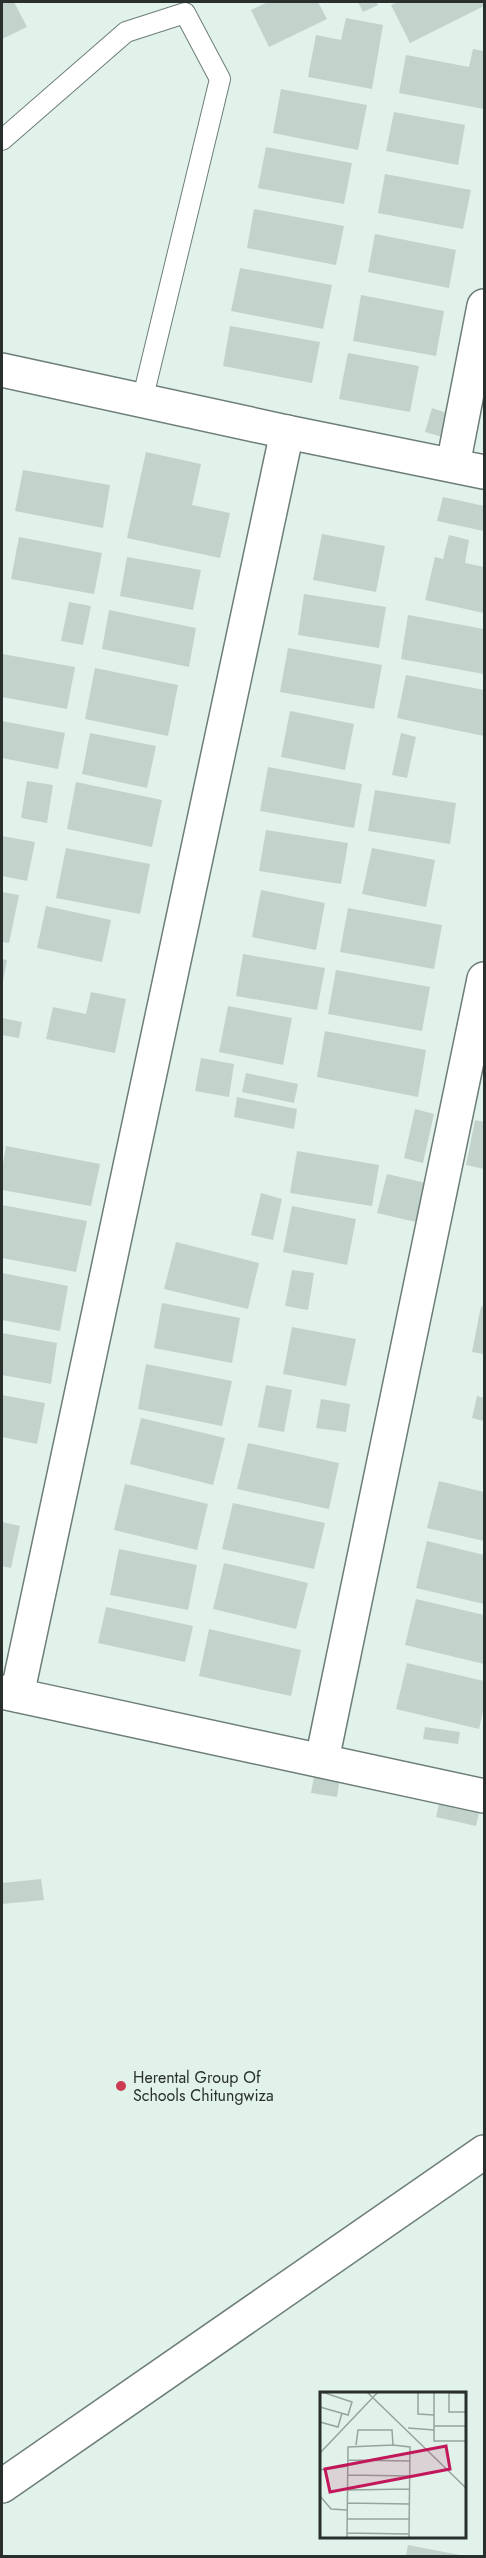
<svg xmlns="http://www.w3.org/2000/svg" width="486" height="2558" font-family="Jost,sans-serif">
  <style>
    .building { fill: #c2d3cc }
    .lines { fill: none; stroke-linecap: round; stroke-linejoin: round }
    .service-casing { stroke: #6d7d77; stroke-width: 22 }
    .minor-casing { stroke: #6d7d77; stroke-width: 36 }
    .tertiary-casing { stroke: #6d7d77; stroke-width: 36 }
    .service { stroke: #fff; stroke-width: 20 }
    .minor { stroke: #fff; stroke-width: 33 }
    .tertiary { stroke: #fff; stroke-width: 33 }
    .poi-dot { fill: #cc3c54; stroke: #e0f2ea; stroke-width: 2 }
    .labels { text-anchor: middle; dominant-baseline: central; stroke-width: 5; stroke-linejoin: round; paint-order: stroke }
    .poi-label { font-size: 16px; fill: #282f2c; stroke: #e0f2ea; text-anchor: start }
    .inset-road { fill: none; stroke: #96a49e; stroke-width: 1.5 }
    .view { fill: #c2185b; fill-opacity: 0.15; stroke: #c2185b; stroke-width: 3 }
    .inset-edge { fill: none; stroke: #282f2c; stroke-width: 3 }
  </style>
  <rect width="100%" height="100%" fill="#e0f2ea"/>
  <g class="building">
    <path d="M2,2H14L27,27L2,39Z"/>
    <path d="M268,2H318L327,19L269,47L251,10Z"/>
    <path d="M358,2H376L378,5L363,12Z"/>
    <path d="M399,2H484V6L410,43L391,5Z"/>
    <path d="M346,18L383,25L372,89L308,77L316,35L341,40Z"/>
    <path d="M473,49L484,51V109L399,93L406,55L469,67Z"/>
    <path d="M281,89L367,105L358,150L273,133Z"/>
    <path d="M394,112L465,125L458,165L386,151Z"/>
    <path d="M266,147L352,163L344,204L258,188Z"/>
    <path d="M385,174L471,190L463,229L378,213Z"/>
    <path d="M254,209L344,226L336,265L247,248Z"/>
    <path d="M375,234L456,250L449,288L368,272Z"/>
    <path d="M240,268L332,285L323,329L231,311Z"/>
    <path d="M361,295L444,311L436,356L353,341Z"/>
    <path d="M230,326L320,342L312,383L223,366Z"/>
    <path d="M348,353L419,366L410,412L339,399Z"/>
    <path d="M432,408L453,415L446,438L425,432Z"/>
    <path d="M146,452L201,464L192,505L230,513L220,558L127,538Z"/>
    <path d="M23,470L110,485L103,528L15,511Z"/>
    <path d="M443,497L484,506V531L437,521Z"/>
    <path d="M322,534L385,546L376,592L313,580Z"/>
    <path d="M449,535L469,540L465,563L484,567V613L425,600L435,557L443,559Z"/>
    <path d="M19,537L102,553L94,594L11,579Z"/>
    <path d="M127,557L201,570L193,610L120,596Z"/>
    <path d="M304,594L386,607L379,648L298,635Z"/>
    <path d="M69,602L91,606L83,645L61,641Z"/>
    <path d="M109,610L196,628L189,667L102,649Z"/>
    <path d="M408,615L484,629V674L401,659Z"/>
    <path d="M288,648L382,665L374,709L280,692Z"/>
    <path d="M2,654L75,667L67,709L2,697Z"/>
    <path d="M95,668L178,685L168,736L85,719Z"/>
    <path d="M406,675L484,690V736L397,718Z"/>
    <path d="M290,711L354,724L345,770L281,757Z"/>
    <path d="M2,721L65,733L58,769L2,758Z"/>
    <path d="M90,733L156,746L147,788L82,774Z"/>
    <path d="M401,733L416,737L407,778L392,775Z"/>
    <path d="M268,767L362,784L354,828L260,811Z"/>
    <path d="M27,781L53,785L47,823L21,818Z"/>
    <path d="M76,782L162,800L152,847L67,829Z"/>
    <path d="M375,790L456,803L450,844L368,831Z"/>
    <path d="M266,830L348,843L341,884L259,871Z"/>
    <path d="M2,836L35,842L27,881L2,876Z"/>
    <path d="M66,848L150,864L140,914L56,898Z"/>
    <path d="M372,848L435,860L426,907L362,894Z"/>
    <path d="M261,890L325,903L316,950L252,937Z"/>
    <path d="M2,892L19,895L9,943L2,942Z"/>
    <path d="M46,906L111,920L102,962L37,948Z"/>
    <path d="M348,908L442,925L434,969L340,952Z"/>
    <path d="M243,954L325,968L317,1010L236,996Z"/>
    <path d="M2,959L7,960L3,981H2Z"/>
    <path d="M336,970L430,987L422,1031L328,1014Z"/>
    <path d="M91,992L126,999L115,1053L46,1039L53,1007L86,1014Z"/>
    <path d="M228,1006L292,1018L283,1065L219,1052Z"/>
    <path d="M2,1018L22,1022L19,1038L2,1035Z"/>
    <path d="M325,1031L426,1050L418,1097L317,1077Z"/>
    <path d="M201,1058L234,1064L229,1097L195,1091Z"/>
    <path d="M246,1073L298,1084L294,1103L242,1092Z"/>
    <path d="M237,1097L297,1109L294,1129L234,1117Z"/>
    <path d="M415,1109L434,1114L423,1163L404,1158Z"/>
    <path d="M475,1120L484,1122V1169L466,1165Z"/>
    <path d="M6,1146L100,1164L91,1206L2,1190V1170Z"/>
    <path d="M297,1151L379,1165L372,1206L290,1193Z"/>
    <path d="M387,1174L426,1183L416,1222L377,1213Z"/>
    <path d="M261,1193L282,1199L273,1240L251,1235Z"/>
    <path d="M2,1205L87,1221L76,1272L2,1258Z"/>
    <path d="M292,1206L356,1219L347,1265L283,1252Z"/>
    <path d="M176,1242L259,1263L248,1309L164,1289Z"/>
    <path d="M292,1270L314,1273L308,1310L285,1306Z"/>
    <path d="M2,1273L68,1286L60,1331L2,1320Z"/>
    <path d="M162,1303L240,1318L232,1363L154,1348Z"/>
    <path d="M481,1306L484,1307V1354L472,1352Z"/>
    <path d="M292,1327L356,1339L346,1386L283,1374Z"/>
    <path d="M2,1333L57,1343L51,1384L2,1375Z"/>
    <path d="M146,1364L232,1381L222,1426L138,1409Z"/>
    <path d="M266,1385L292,1390L284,1432L258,1427Z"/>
    <path d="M2,1395L45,1403L37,1444L2,1437Z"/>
    <path d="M477,1396L484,1398V1421L472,1418Z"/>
    <path d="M321,1399L350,1404L346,1432L316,1428Z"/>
    <path d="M141,1418L225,1438L213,1485L130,1464Z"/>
    <path d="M248,1443L339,1463L329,1509L237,1489Z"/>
    <path d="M439,1481L484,1492V1541L427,1528Z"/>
    <path d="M125,1484L208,1504L197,1550L114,1530Z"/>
    <path d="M233,1503L325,1523L314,1569L222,1549Z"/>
    <path d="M2,1522L20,1526L11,1568L2,1566Z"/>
    <path d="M427,1541L484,1555V1604L416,1588Z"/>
    <path d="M119,1549L197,1565L188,1610L110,1595Z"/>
    <path d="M224,1563L308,1583L296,1629L213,1609Z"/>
    <path d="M416,1599L484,1615V1664L405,1645Z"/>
    <path d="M106,1607L193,1626L185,1662L98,1643Z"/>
    <path d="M209,1629L301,1650L291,1696L199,1676Z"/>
    <path d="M407,1663L484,1681V1707L479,1729L396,1709Z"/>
    <path d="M425,1727L460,1732L458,1744L423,1739Z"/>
    <path d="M315,1771L340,1776L337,1797L311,1793Z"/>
    <path d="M440,1800L480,1809L476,1826L436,1817Z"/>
    <path d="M41,1879L44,1900L2,1904V1883Z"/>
    <path d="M408,2545L460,2555V2556H406Z"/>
  </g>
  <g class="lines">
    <g class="service-casing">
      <path id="service" d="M2,140L126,32L185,13L220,79L142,401"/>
    </g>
    <g class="minor-casing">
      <g id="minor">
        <path d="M2,370L287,432L484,472"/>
        <path d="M453,465L484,306"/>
        <path d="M2,1692L484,1796"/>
        <path d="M17,1695L287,432"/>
        <path d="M322,1760L484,979"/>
      </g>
    </g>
    <g class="tertiary-casing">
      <path id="tertiary" d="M2,2486L484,2152"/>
    </g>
    <use href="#service" class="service"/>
    <use href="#minor" class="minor"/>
    <use href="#tertiary" class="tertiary"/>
  </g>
  <circle class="poi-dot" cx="121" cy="2086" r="6"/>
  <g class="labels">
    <g class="poi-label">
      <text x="133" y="2077">Herental Group Of<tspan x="133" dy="18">Schools Chitungwiza</tspan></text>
    </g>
  </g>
  <g transform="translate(320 2392)">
    <rect width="146" height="146" fill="#e0f2ea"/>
    <path class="inset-road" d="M47,0L146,96M98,0V22L114,23M114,0V49H146M116,0L146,1M129,1V20H146M0,15L28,23L32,10L2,0M0,30L18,35L22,21M114,34H146M88,36L114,38M36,53L38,38H72L73,53M0,61L58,0M28,68L90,69M0,78L28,74M27,83L89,84M27,98L89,97M0,104L11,117L27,118M27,111L89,112M27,127H89M27,141L89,142M27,145L28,55L73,53L90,55L89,145"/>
    <path class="view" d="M126,54L130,77L10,100L5,77Z"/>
    <rect width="146" height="146" class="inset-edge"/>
  </g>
  <rect width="486" height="2558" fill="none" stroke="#282f2c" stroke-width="6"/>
</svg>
